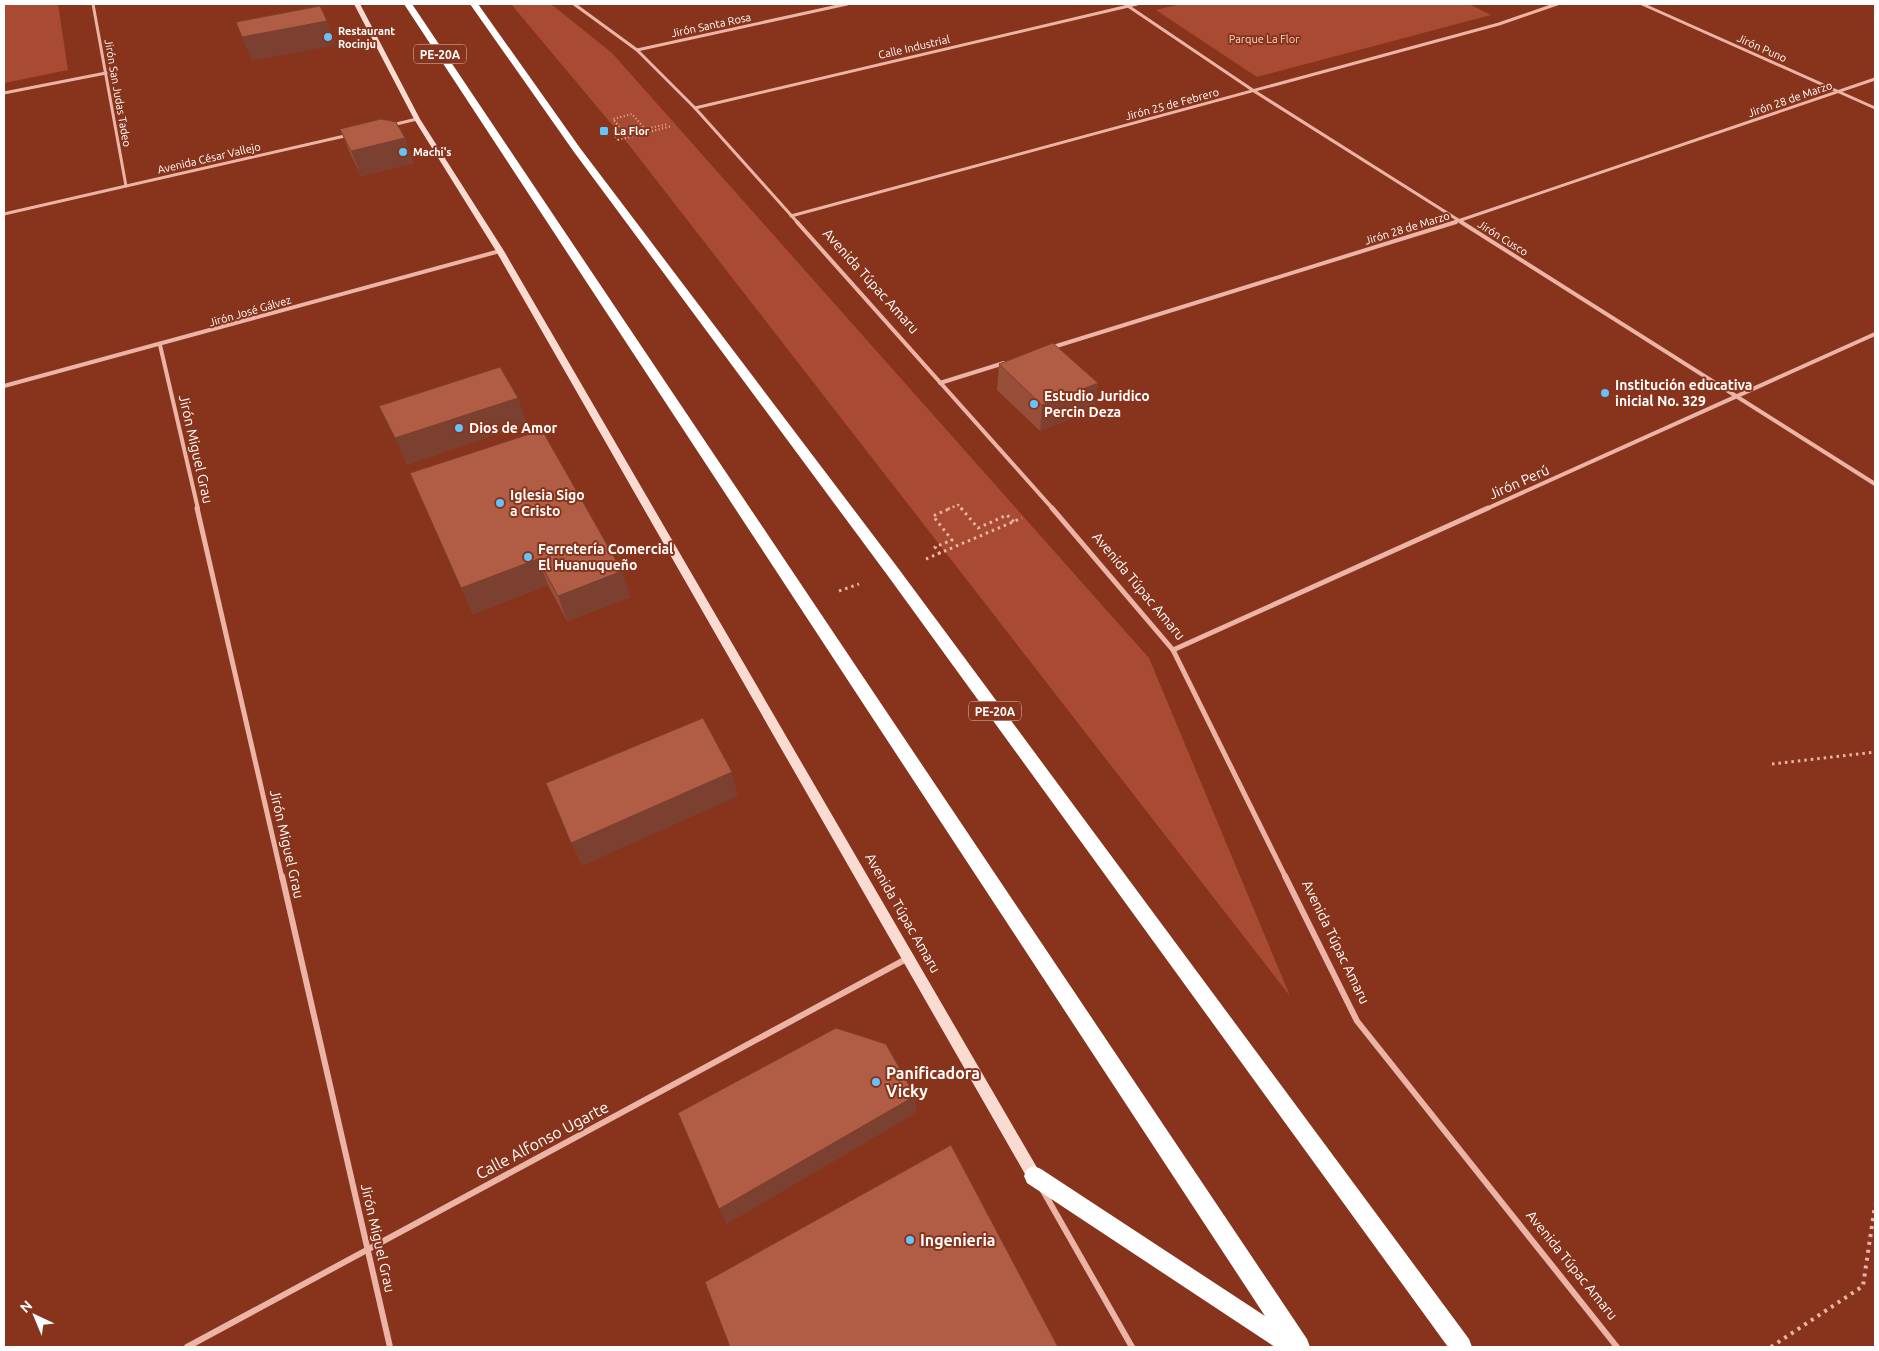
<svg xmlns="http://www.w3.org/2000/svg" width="1879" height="1351" font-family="Ubuntu,sans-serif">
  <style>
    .green { fill: #a84b32 }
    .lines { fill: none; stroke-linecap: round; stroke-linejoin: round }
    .path-far3 { stroke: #ecb4a6; stroke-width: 2; stroke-dasharray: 1 2.5; stroke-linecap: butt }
    .path-far2 { stroke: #ecb4a6; stroke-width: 2.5; stroke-dasharray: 2 3; stroke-linecap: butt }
    .path-far1 { stroke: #ecb4a6; stroke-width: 3; stroke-dasharray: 2.5 4; stroke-linecap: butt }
    .path { stroke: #ecb4a6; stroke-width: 4; stroke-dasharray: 3 5; stroke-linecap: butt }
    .street-far3 { stroke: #ecb4a6; stroke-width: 3 }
    .street-far2 { stroke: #ecb4a6; stroke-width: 4 }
    .street-far1 { stroke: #ecb4a6; stroke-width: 5 }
    .street { stroke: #ecb4a6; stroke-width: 6 }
    .secondary { fill: #f9dbd2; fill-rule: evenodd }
    .highway { fill: #fff; fill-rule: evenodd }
    .wall { fill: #984f3a }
    .shaded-wall { fill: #7c4030 }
    .building { fill: #b15c44; stroke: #7c4030 }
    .poi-dot { fill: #63c3fc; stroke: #88341c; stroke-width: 2 }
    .labels { text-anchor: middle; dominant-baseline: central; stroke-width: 4; stroke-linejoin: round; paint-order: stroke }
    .far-street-label { font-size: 11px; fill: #fff; stroke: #88341c }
    .far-poi-label { font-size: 11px; font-weight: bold; fill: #fff; stroke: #88341c; text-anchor: start }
    .far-park-label { font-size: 11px; fill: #f9d4cb; stroke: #88341c }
    .shield { fill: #88341c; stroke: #dbc2bb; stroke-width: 1 }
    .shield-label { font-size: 12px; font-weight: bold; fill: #fff }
    .street-label { font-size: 14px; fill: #fff; stroke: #88341c }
    .poi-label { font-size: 14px; font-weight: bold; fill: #fff; stroke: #88341c; text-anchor: start }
    .near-poi-label { font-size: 16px; font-weight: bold; fill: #fff; stroke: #88341c; text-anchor: start }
    .near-street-label { font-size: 16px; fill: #fff; stroke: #88341c }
  </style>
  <rect width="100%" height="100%" fill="#88341c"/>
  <g class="green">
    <path d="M4,4H58L68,70L4,83Z"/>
    <path d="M511,4H551L612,53L1149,658L1290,996L629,145Z"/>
    <path d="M1180,4H1469L1491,15L1257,77L1156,10Z"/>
  </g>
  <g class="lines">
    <g class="path-far3">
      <path d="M618,140L615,136L625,134L613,119L632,114L645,129L668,124"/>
      <path d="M618,140L672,126"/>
    </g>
    <path class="path-far2" d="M948,509L958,505L962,509"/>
    <g class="path-far1">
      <path d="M961,508L978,528L1007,515L1014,522"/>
      <path d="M940,554L935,547L952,540L933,516L951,508"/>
      <path d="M926,559L1022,518"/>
      <path d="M839,591L859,584"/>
      <path d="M1772,764L1875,752"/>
    </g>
    <path class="path" d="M1771,1347L1863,1286L1875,1205"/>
    <g class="street-far3">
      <path d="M93,4L126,186"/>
      <path d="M574,4L637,50L695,108L798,223"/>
      <path d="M1125,4L1254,91L1463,223"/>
      <path d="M1642,4L1875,108"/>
      <path d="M637,50L847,4"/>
      <path d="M4,93L106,73"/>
      <path d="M695,108L1137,4"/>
      <path d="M392,125L417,119"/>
      <path d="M4,214L349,135"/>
      <path d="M791,216L1499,24L1557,4"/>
      <path d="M1452,223L1875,79"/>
    </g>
    <g class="street-far2">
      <path d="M797,222L1053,509"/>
      <path d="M1461,222L1875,484"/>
      <path d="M160,345L198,509"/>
      <path d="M1050,348L1456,222"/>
      <path d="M940,383L1004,363"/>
      <path d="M4,386L500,251"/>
      <path d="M1486,509L1875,334"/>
    </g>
    <g class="street-far1">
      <path d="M197,508L282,878"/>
      <path d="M1052,508L1173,650L1286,878"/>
      <path d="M1173,650L1488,508"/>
    </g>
    <g class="street">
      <path d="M282,876L390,1347"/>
      <path d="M1285,876L1357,1021L1617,1347"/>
      <path d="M1042,1189L1132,1347"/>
      <path d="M187,1347L908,958"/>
    </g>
    <path class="secondary" d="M354,4H360L420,119L504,251L1039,1171L1041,1176L1039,1181L1034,1183L1029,1181L496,251L414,119Z"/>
    <g class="highway">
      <path d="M404,4H412L1307,1339L1310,1347H1275L1027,1183L1024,1176L1027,1169L1034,1166L1041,1169L1265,1316Z"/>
      <path d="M470,4H478L580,148L898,568L1469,1339L1472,1347H1448L888,576L574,152Z"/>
    </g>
  </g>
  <g class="wall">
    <path d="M340,129L414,163L361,176L350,153Z"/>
    <path d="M999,364L1098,383L1094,409L1040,431L997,390Z"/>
    <path d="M410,473L630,597L567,621L548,585L473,614Z"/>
  </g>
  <g class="shaded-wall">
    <path d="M327,21L336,45L252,61L242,37Z"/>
    <path d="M405,138L414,163L361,176L351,151Z"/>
    <path d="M1098,383L1094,409L1040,431L1042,405Z"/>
    <path d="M518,398L527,424L407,465L395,438Z"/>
    <path d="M538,559L548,585L473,614L461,588Z"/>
    <path d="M622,571L630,597L567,621L558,596Z"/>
    <path d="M732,772L738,796L582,866L571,843Z"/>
    <path d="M915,1096L916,1113L727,1224L719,1209Z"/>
  </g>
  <g class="building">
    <path d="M320,6L327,21L242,37L236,22Z"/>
    <path d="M381,119L396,122L405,138L351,151L340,129Z"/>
    <path d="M1053,343L1098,383L1042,405L999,364Z"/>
    <path d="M500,367L518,398L395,438L379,406Z"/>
    <path d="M542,430L622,571L558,596L538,559L461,588L410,473Z"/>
    <path d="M703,718L732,772L571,843L546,783Z"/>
    <path d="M836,1028L886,1044L915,1096L719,1209L678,1113Z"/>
    <path d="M951,1145L1058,1347H730L705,1282Z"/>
  </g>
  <g class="poi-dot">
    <circle cx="328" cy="37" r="5"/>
    <rect x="599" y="126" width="10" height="10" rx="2.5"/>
    <circle cx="403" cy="152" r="5"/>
    <circle cx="1605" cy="393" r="5"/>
    <circle cx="1034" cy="404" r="5"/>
    <circle cx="459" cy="428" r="5"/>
    <circle cx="500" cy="503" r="5"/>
    <circle cx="528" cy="557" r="5"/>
    <circle cx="876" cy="1082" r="5"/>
    <circle cx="910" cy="1240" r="5"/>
  </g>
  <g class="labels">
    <g class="far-street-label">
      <text transform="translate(711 25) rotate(-12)">Jirón Santa Rosa</text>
      <text transform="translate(914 47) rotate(-13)">Calle Industrial</text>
      <text transform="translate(1762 48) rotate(24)">Jirón Puno</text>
      <text transform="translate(118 93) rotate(80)">Jirón San Judas Tadeo</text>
      <text transform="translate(1790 99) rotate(-19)">Jirón 28 de Marzo</text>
      <text transform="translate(1172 104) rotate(-15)">Jirón 25 de Febrero</text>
      <text transform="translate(209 158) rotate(-13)">Avenida César Vallejo</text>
      <text transform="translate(1407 228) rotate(-17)">Jirón 28 de Marzo</text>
      <text transform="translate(1503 238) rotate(32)">Jirón Cusco</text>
      <text transform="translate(250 311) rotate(-16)">Jirón José Gálvez</text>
    </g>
    <g class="far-poi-label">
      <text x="338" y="31">Restaurant<tspan x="338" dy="13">Rocinju</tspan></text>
      <text x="614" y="131">La Flor</text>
      <text x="413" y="152">Machi's</text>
    </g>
    <g class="far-park-label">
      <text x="1264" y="39">Parque La Flor</text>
    </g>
    <g class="shield">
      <rect x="414" y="44.5" width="52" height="19" rx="4"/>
      <rect x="969" y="701.5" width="52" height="19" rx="4"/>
    </g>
    <g class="shield-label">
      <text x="440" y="54">PE-20A</text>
      <text x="995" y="711">PE-20A</text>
    </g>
    <g class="street-label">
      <text transform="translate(871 281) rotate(48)">Avenida Túpac Amaru</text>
      <text transform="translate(196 449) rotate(77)">Jirón Miguel Grau</text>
      <text transform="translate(1519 482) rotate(-24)">Jirón Perú</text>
      <text transform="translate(1139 586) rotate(50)">Avenida Túpac Amaru</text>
      <text transform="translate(287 844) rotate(77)">Jirón Miguel Grau</text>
      <text transform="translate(903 913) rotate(60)">Avenida Túpac Amaru</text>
      <text transform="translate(1336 942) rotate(64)">Avenida Túpac Amaru</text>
      <text transform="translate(378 1238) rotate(77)">Jirón Miguel Grau</text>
      <text transform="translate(1572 1265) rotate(51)">Avenida Túpac Amaru</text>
    </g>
    <g class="poi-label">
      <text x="1615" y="385">Institución educativa<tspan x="1615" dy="16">inicial No. 329</tspan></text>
      <text x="1044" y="396">Estudio Juridico<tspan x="1044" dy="16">Percin Deza</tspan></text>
      <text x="469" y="428">Dios de Amor</text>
      <text x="510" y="495">Iglesia Sigo<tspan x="510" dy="16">a Cristo</tspan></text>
      <text x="538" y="549">Ferretería Comercial<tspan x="538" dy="16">El Huanuqueño</tspan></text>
    </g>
    <g class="near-poi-label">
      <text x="886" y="1073">Panificadora<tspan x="886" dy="18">Vicky</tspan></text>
      <text x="920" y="1240">Ingenieria</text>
    </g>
    <g class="near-street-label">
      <text transform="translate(542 1140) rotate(-28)">Calle Alfonso Ugarte</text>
    </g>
  </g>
  <rect width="1879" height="1351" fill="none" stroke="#ffffff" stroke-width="10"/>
  <g transform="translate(35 1316) rotate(316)" stroke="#88341c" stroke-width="4" paint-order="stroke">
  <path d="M0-4L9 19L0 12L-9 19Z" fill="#ffffff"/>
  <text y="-8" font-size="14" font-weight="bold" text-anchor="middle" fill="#ffffff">N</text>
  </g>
</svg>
